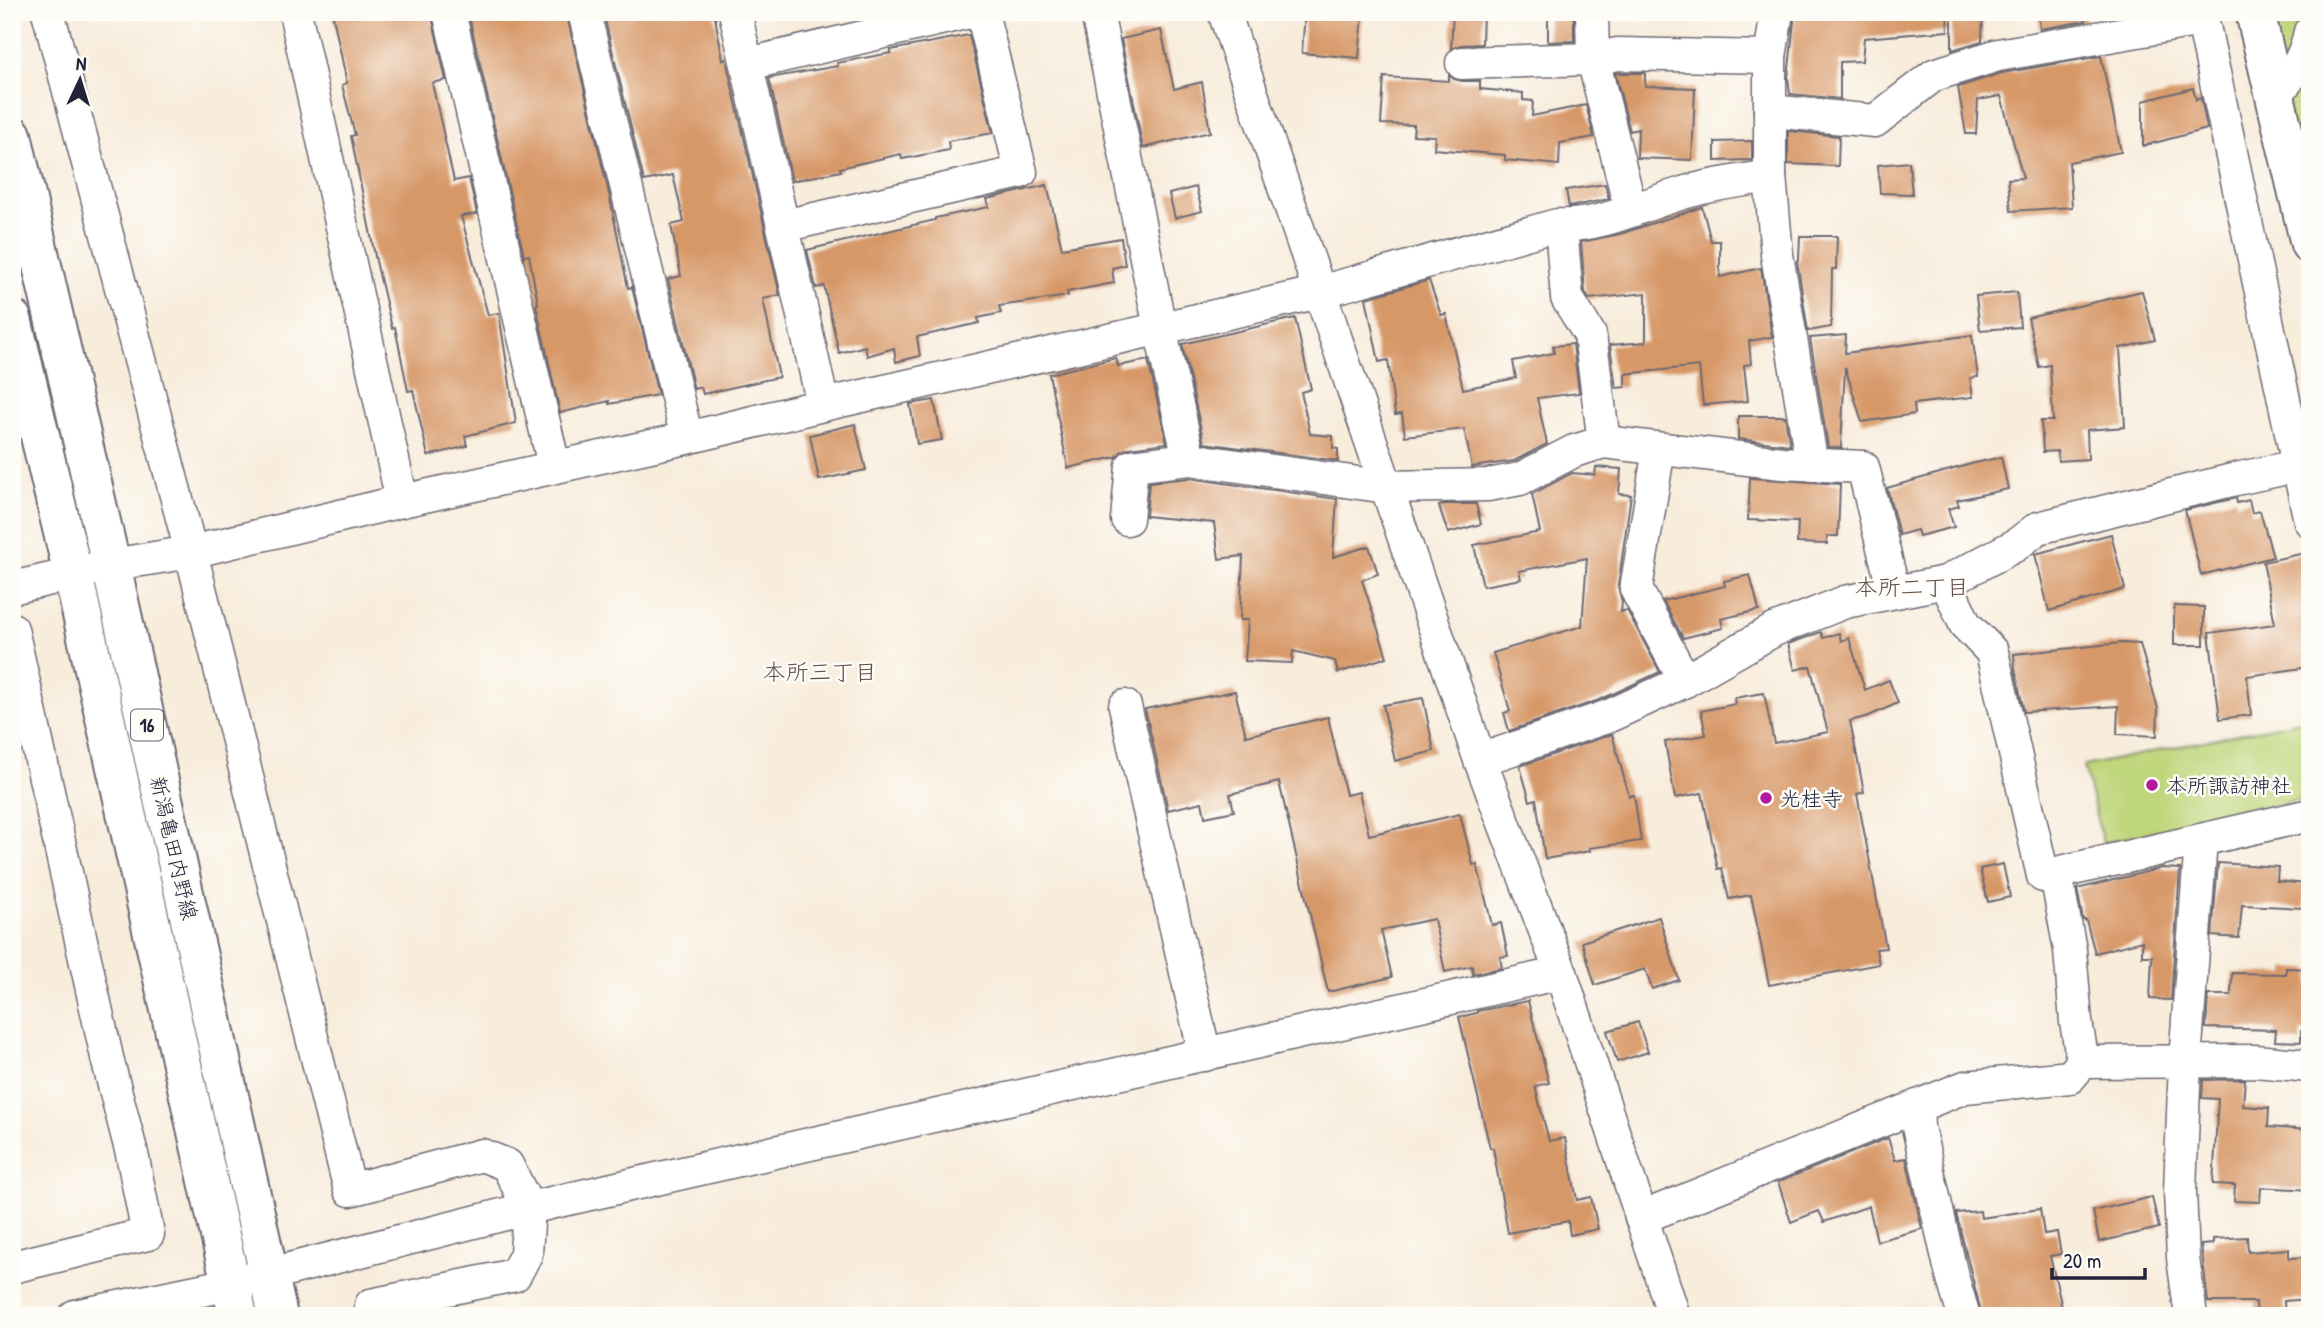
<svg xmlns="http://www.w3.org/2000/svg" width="2322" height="1328" font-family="'Patrick Hand','Klee One',sans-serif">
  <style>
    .green { fill: #c0d67b; stroke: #717c5b; stroke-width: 2 }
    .building { fill: #d79867 }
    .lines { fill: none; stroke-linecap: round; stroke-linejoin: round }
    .minor-casing { stroke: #6d6973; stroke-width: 35 }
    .major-casing { stroke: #6d6973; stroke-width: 42 }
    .minor { stroke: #fff; stroke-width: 32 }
    .major { stroke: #fff; stroke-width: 38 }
    .poi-dot { fill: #b5179e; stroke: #fdfcf7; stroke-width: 2.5 }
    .labels { text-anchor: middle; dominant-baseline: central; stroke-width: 5; stroke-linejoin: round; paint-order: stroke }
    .shield { fill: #fdfcf7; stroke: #646373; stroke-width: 2 }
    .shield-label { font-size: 19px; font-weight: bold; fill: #22223b }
    .poi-label { font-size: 21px; fill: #22223b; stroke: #fdfcf7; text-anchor: start }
    .street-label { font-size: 21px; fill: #22223b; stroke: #fdfcf7 }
    .neighbourhood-label { font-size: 23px; fill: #614b4a; stroke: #fdfcf7 }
  </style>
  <rect width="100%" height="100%" fill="#fdfcf7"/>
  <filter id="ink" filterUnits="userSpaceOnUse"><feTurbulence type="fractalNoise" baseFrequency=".0143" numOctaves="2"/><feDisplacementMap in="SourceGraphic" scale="14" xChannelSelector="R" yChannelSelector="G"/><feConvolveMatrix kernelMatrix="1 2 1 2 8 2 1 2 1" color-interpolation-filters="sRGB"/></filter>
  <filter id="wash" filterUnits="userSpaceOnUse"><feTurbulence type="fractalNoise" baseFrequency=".00686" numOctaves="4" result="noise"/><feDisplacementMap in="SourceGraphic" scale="28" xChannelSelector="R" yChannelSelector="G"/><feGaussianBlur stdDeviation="1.57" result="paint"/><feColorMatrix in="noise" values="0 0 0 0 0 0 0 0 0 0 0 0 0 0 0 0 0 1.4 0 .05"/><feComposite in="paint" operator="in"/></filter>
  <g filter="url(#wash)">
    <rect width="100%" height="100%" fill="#f8ecdb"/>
    <g class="green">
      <path d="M2256,12H2310V215Z"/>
      <path d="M2310,719V798L2103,843L2084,766Z"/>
    </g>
    <g id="blocks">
      <g class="building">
        <path d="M332,12H431L446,80L432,83L454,181L469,178L477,214L461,216L488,315L499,313L516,423L465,436L467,446L428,456L413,390L408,391L395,327L392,328L376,261L351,136L355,135L342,85L347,83Z"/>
        <path d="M468,12H513L514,21L566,12L610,198L628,288L632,287L658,395L609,404V401L560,413L536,305L538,304L529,255L524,256Z"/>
        <path d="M625,12H714L723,60L726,59L780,295L763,299L779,377L703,394L701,387L694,389L668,279L681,276L671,225L684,222L673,175L644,181L604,16Z"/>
        <path d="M1305,12L1363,14L1359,58L1302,53Z"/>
        <path d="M1453,12H1483L1482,44L1461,45L1451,49Z"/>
        <path d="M1548,12H1574V41L1548,42Z"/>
        <path d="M1795,12H1947L1948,31L1864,38L1862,61L1840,62V99L1790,94L1788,78Z"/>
        <path d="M1952,12H1983L1982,41L1952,50Z"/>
        <path d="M2038,12H2085L2086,21L2040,29Z"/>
        <path d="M1161,30L1174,89L1202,82L1210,132L1143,148L1121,39Z"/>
        <path d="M969,35L993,133L948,141L949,150L902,159L901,154L840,168L841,171L792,181L769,78L838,66L837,63L891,53V50Z"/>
        <path d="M2101,56L2121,152L2069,162L2072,207L2011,211L2008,179L2023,178L2001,96L1978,100L1976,134H1966L1958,87L2002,73Z"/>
        <path d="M1615,73H1645V86L1695,88L1692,160L1637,158L1638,129L1630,131Z"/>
        <path d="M1449,75L1454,79L1462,81H1480V89L1523,93V100L1533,101L1532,116L1586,105L1594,137L1560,143L1559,165L1505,160V155L1434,149L1435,136L1413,135L1414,125L1381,124L1384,77L1449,81Z"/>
        <path d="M2193,88L2196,100L2201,98L2207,129L2143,146V101Z"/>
        <path d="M1788,131L1839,136L1838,166L1788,164Z"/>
        <path d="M1752,141V160L1715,161V142Z"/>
        <path d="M1909,162L1912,194L1880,193L1878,165Z"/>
        <path d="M1605,184L1609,199L1569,207L1566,190Z"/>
        <path d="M1047,185L1062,248L1121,238L1125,265L1112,268L1114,283L1067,292L1068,296L999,306L1001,313L978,318L979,323L917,337L920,356L896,362L894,348L867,356L865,346L839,353L824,286L816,288L807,250L935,220V218L989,207L987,199Z"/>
        <path d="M1196,187L1202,211L1175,218L1169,194Z"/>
        <path d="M1702,207L1711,241H1720V277L1761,268L1772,337L1749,341L1751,364L1744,365L1748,401L1703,405L1699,366L1625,374V387L1616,388L1610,345L1646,342V293L1589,299L1585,292L1581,242L1620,234Z"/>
        <path d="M1800,236H1837L1836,269H1832L1831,327L1808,331L1797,261L1799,260Z"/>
        <path d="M1429,280L1441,315L1446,314L1463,389L1516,378L1513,361L1554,353L1553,346L1573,344L1579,393L1537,398L1547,444L1514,461L1472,467L1464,429L1405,436L1402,414L1395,415L1388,360L1379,362L1366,298Z"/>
        <path d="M2142,291L2155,340L2120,348L2125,427L2087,430L2088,459L2058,461L2057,451L2043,452L2041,421H2053L2050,365L2039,367L2028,318Z"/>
        <path d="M2017,292L2020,327L1980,330L1976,296Z"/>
        <path d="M1295,318L1311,389L1301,392L1310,434L1333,436V448L1338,449V461L1204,443L1182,344Z"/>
        <path d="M1846,335L1845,353L1972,335L1978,377L1970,378L1973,397L1914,404L1915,414L1862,422L1845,367L1841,448L1828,447L1810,338Z"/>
        <path d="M1116,358L1118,366L1148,360L1167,443L1129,448L1122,451L1116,457L1068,468L1049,374Z"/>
        <path d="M934,400L942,440L917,444L910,404Z"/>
        <path d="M1738,416H1785L1790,445L1738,439Z"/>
        <path d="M855,424L866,470L819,480L810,435Z"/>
        <path d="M2001,457L2008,489L1957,500L1959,506L1948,509L1954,527L1919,536L1917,530L1899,535L1887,488L1971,464Z"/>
        <path d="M1596,467L1621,469L1619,494L1631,495L1618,586L1622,602L1621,612L1627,610L1660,672L1602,699L1509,731L1504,713L1510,711L1493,653L1582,626L1587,558L1519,571L1521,579L1483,586L1474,545L1540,532L1532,494L1572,473L1595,475Z"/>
        <path d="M1189,478L1337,499L1333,557L1369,546L1378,574L1362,580L1387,657L1338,673L1335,661L1293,651L1292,663L1245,661L1248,620H1240L1243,556L1219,559L1214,523L1146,516L1149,482Z"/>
        <path d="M1750,478L1840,484L1838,536H1827V544L1797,543L1798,522L1748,520Z"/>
        <path d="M2236,498L2237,503L2249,500L2252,513L2260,511L2273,557L2201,575L2185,510Z"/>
        <path d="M1444,504H1476L1481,524L1448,533L1439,506Z"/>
        <path d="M2111,534L2125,589L2049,611L2035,554Z"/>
        <path d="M2305,553L2310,574V667L2247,676L2251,715L2220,719L2209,633L2275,624L2263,562Z"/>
        <path d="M1750,575L1759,610L1721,619L1723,628L1683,638L1663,601L1725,586L1724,581Z"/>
        <path d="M2174,606L2204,607V645H2174Z"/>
        <path d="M1821,632L1823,638L1839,633L1841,641L1849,638L1865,690L1889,680L1898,703L1869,716L1850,721L1864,792L1857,794L1886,948L1876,949L1879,964L1769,985L1751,895L1729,899L1722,868L1718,869L1702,793L1675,798L1665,742L1706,735L1701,711L1735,704L1734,698L1764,693L1774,743L1828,732L1810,666L1795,670L1788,644Z"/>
        <path d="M2121,643L2140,644L2158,709L2157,736L2117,734L2118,706L2024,712L2015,669L2014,654Z"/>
        <path d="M1235,691L1246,736L1328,717L1346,795L1359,792L1369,835L1460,814L1473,865L1477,864L1492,925L1501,923L1508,956L1500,957L1502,968L1473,974L1472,966L1445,972L1434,919L1381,930L1392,977L1328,992L1279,782L1230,794L1234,811L1205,817L1202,802L1168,810L1145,709Z"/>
        <path d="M1423,698L1434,751L1395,761L1383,705Z"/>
        <path d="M1612,734L1629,796L1634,795L1641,841L1589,848L1590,851L1545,859L1536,799L1530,801L1520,766Z"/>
        <path d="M2218,863L2278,867L2277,881L2305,884L2304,908L2242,905L2239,938L2212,936Z"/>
        <path d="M2003,864L2010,897L1988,902L1980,869Z"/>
        <path d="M2162,868L2180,869L2171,1000L2150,999L2152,956H2142V941L2095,953L2086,920H2083L2077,889Z"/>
        <path d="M1659,917L1679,980L1652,989L1645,969L1595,985L1582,942Z"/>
        <path d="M2286,968L2310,969V1031H2301V1042L2275,1041L2276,1030L2206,1028L2208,995H2231L2232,973L2286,974Z"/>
        <path d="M1528,1001L1549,1083L1535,1086L1549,1141L1565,1138L1577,1200L1591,1197L1598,1229L1570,1235L1568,1221L1508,1233L1493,1148H1490L1459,1017L1477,1013V1011Z"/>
        <path d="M1638,1022L1648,1052L1617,1062L1607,1031Z"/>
        <path d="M2245,1079L2243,1106L2269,1108L2268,1127L2310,1130V1190L2261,1187L2260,1202L2234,1201L2235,1185L2213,1184L2218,1099L2202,1098L2203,1080Z"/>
        <path d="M1888,1138L1895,1160L1906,1158L1922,1229L1877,1241L1869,1206L1824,1222L1819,1211L1791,1222L1778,1182Z"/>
        <path d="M2152,1197L2159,1228L2099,1242L2093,1211Z"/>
        <path d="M2040,1209L2044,1234L2057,1232L2061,1254L2050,1256L2064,1316H1982L1956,1213L1980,1211L1981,1218Z"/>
        <path d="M2247,1237L2248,1252L2289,1249V1258L2309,1257L2310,1299L2284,1301L2285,1316H2257L2256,1302H2208L2201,1245L2213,1244V1239Z"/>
      </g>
    </g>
  </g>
  <g filter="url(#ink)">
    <use href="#blocks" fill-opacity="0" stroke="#6d6973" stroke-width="2"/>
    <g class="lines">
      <g class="minor-casing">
        <g id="minor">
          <path d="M48,12L191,552L350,1190L482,1155L507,1165L529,1208L526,1254L515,1275L371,1305L373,1316"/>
          <path d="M295,12L402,501"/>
          <path d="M449,12L554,466"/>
          <path d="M584,12L687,438"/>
          <path d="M735,12L823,405"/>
          <path d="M1097,12L1160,328L1189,459"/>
          <path d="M1224,12L1480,760L1561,973L1674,1316"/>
          <path d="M1592,12L1593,59L1631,211"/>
          <path d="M1777,12L1770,57V176L1777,255L1812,465"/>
          <path d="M2201,12L2310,521"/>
          <path d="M1462,63L1593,59L1618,54L1770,57"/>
          <path d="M748,64L970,12"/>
          <path d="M2275,96C2293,74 2304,60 2310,32"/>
          <path d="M1770,111L1875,121L1934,75L1998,55L2202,20"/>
          <path d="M783,226L1021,172L982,12"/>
          <path d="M1561,226L1567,298L1590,335L1604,442"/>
          <path d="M1659,449L1636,589L1685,681"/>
          <path d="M1127,519L1132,466L1189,459L1387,487L1488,485L1520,479L1574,451L1604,442L1782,463L1863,467L1894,592"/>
          <path d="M1946,582L1965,624L1992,652L2043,876L2310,815"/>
          <path d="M12,588L111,565L191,552L402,501L687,438L823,405L1320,292L1557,225C1600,228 1643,204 1683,193C1711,184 1741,181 1770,176"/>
          <path d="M12,629L108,1062L132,1154L148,1234L12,1267"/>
          <path d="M1125,706L1205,1055"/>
          <path d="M1480,760L1609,716L1685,681L1774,630L1845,602L1946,582L2016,545L2038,528L2236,479L2297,466"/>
          <path d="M2056,874L2070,950L2076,1022L2083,1062"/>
          <path d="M1917,1106L1918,1127L1952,1276L1964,1316"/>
          <path d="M1641,1218L1965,1087L2070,1077L2083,1062L2255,1061L2310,1066"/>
          <path d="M75,1316L231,1284L529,1208L1561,973"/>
          <path d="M2191,1316L2183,1258L2180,1191L2185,1061L2201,840"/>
        </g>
      </g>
      <g class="major-casing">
        <g id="major">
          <path d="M2255,12L2310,244"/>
          <path d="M12,135L111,565L278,1316"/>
          <path d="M12,319L73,574L238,1316"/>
        </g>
      </g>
      <use href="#minor" class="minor"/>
      <use href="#major" class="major"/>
    </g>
  </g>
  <g class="poi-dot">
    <circle cx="2152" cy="785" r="7"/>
    <circle cx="1766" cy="798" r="7"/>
  </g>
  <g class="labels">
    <rect class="shield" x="131" y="709.5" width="32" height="31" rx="5"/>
    <g class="shield-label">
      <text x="147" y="725">16</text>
    </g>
    <g class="poi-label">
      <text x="2166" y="785">本所諏訪神社</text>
      <text x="1780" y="798">光桂寺</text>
    </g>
    <g class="street-label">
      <text transform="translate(174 848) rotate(77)">新潟亀田内野線</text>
    </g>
    <g class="neighbourhood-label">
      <text x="1912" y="586">本所二丁目</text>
      <text x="820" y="671">本所三丁目</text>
    </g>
  </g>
  <rect width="2322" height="1328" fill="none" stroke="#fdfcf7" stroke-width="42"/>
  <g transform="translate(80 80) rotate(4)" stroke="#fdfcf7" stroke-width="5" paint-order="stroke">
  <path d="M0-5L12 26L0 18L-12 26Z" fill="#22223b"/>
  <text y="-10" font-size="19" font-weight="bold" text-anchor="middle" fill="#22223b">N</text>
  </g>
  <path d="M2052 1268v10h93v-10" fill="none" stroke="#22223b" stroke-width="3.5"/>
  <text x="2063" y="1268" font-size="21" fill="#22223b" stroke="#fdfcf7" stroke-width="5" paint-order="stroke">20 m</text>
</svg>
